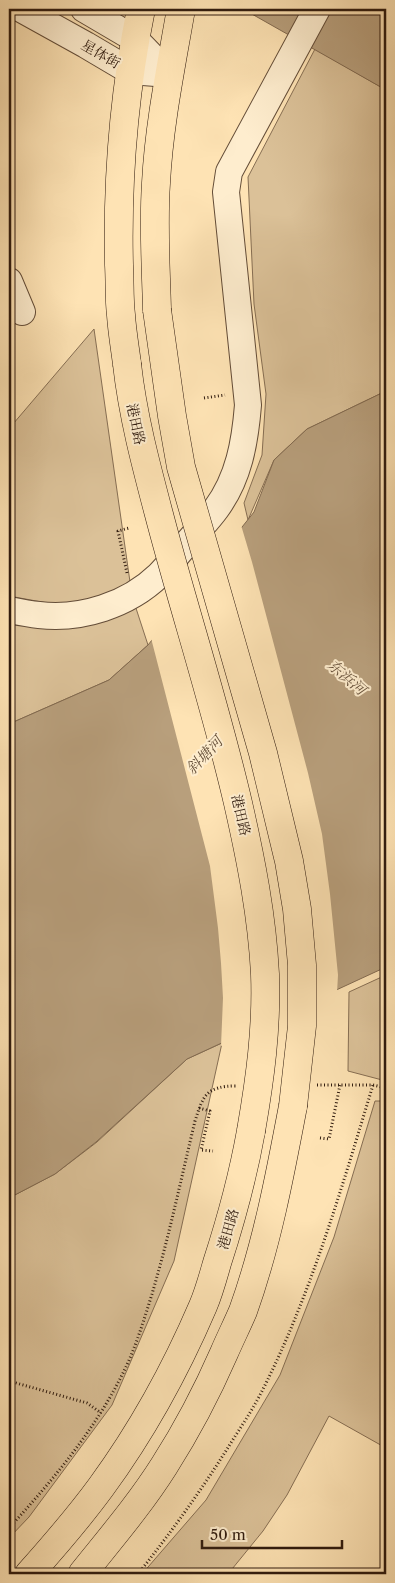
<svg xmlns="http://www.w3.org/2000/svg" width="395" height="1583" font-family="'Libre Caslon Text','Noto Serif SC',serif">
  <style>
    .green { fill: #dbc198; stroke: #866e53 }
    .water { fill: #b89f7c; stroke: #826a50 }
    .pier { fill: #fee3b4 }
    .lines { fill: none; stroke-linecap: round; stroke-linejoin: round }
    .minor-casing { stroke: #644d38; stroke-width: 28 }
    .major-casing { stroke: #301b0e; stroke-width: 29 }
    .path { stroke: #301b0e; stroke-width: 3; stroke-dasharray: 1 2.5; stroke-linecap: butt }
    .minor { stroke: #feedce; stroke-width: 26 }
    .major { stroke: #fee3b4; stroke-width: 28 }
    .major-bridge-casing { stroke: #301b0e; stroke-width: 29; stroke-linecap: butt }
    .major-bridge { stroke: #fee3b4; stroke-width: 28 }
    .labels { text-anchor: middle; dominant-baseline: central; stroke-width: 4; stroke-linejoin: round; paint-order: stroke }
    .street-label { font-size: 14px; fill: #301b0e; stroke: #feedce }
    .water-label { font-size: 15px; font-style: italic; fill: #66503a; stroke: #feedce }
  </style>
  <rect width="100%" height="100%" fill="#fee3b4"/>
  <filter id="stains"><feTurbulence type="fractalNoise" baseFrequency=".004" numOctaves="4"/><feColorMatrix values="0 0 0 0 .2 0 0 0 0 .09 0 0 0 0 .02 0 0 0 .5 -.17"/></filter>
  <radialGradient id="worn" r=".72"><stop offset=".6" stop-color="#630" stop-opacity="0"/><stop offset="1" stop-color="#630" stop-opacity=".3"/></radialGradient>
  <g class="green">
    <path d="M315,49L386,90V391L307,429L274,460L248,520L244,503L262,455L266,394L254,304L248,177Z"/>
    <path d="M94,329L132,596L148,645L109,680L9,724V622L69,607L9,596V413L13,424Z"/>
    <path d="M386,975V1081L348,1071L349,992Z"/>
    <path d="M222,1043L174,1261L112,1405L29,1517L9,1538V1198L55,1174L97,1142L187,1059Z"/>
    <path d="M375,1101H386V1448L329,1416L287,1495L263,1531L228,1574H142L206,1500L280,1375L334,1237Z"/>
  </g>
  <g class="water">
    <path d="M243,9H386V90Z"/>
    <path d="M386,391V967L187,1059L96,1142L55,1174L9,1198V724L109,680L148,645L254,512L274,460L307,429Z"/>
  </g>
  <path class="pier" d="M241,525L252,562L308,773L322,834L330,894L338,975L337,993L221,1046L223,998L221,963L218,928L210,866L151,638Z"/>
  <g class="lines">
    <g class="minor-casing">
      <g id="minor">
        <path d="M21,9L86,45L130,71L169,74"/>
        <path d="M84,9L135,39L169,74"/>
        <path d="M9,281L22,312"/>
        <path d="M9,610C19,612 29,614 39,615C81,620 128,605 159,575C169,565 179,552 189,541C198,530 208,520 216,509C239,478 245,442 248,405L226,192L229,172L317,9"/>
      </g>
    </g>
    <g class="major-casing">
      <g id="major">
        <path d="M157,310C156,268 153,226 156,183C159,125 171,67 181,9"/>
        <path d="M127,364C125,348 122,331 121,315C119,299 120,282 119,265C117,179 124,93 141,9"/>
        <path d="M29,1574C54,1546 79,1517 101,1487C142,1431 176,1369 203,1306C209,1292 213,1277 217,1263C231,1220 243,1176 251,1131"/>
        <path d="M82,1574C110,1539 140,1504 164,1466C187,1430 207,1392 224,1353C230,1339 237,1325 243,1311C267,1244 280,1175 293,1106"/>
      </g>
    </g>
    <g class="path">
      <path d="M204,398L225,395"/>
      <path d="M127,573L118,531L129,528"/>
      <path d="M317,1085H373L386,1088"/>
      <path d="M199,1108L210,1111L201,1150L213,1151"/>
      <path d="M320,1138L329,1139L340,1085"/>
      <path d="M9,1381L87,1403L101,1413"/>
      <path d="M9,1528C53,1480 96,1429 125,1369C136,1346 144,1320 152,1294C169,1237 181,1179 195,1121C203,1096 206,1086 236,1086"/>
      <path d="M138,1574C173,1530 205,1485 234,1438C243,1424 252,1410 260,1395C310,1298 341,1190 373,1085"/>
    </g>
    <use href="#minor" class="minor"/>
    <use href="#major" class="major"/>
    <g class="major-bridge-casing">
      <g id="major-bridge">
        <path d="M157,310L172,416L181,467L263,753L289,861L297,909L302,965V1026L293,1106"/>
        <path d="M127,364C133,418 147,469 161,522C186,616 216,708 238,803C251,860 262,916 265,974C267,1028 260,1079 251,1131"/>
      </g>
    </g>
    <use href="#major-bridge" class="major-bridge"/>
  </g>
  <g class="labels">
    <g class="street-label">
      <text transform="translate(101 54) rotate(30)">星体街</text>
      <text transform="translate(136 424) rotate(78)">港田路</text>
      <text transform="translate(241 815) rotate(77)">港田路</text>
      <text transform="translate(228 1229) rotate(-74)">港田路</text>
    </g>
    <g class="water-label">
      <text transform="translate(347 677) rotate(41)">东浜河</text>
      <text transform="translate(204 755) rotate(-47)">斜塘河</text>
    </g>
  </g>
  <rect width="395" height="1583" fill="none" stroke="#fee3b4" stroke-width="30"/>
  <rect x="10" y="10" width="375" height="1563" fill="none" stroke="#301b0e" stroke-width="2.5"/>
  <rect x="15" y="15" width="365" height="1553" fill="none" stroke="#301b0e"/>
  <path d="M202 1540v8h140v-8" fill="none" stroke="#301b0e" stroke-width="2.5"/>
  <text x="210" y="1540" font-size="15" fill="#301b0e" stroke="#feedce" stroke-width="4" paint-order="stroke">50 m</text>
  <rect width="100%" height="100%" filter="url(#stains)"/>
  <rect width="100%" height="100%" fill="url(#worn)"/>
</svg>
